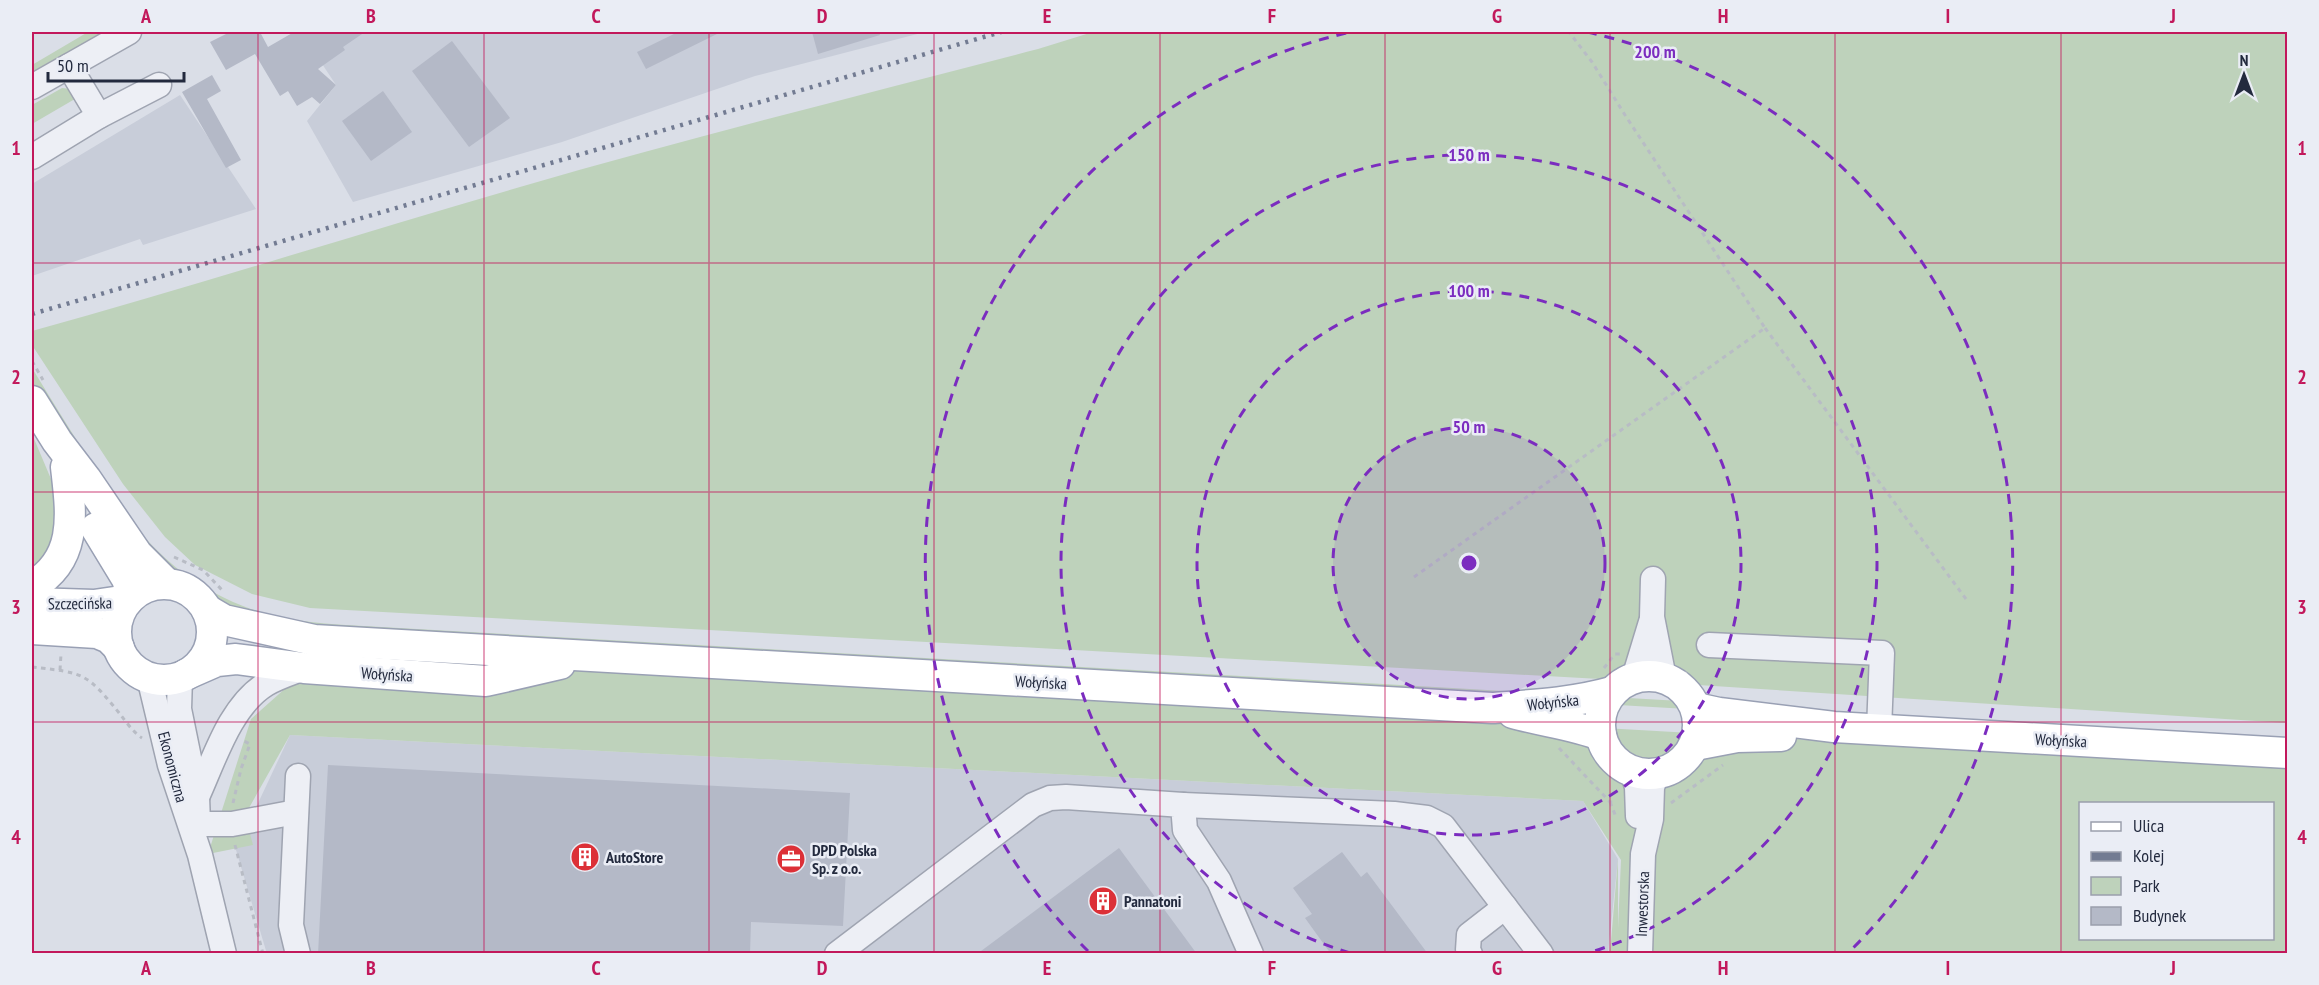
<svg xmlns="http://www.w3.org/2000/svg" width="2319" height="985" font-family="'PT Sans Narrow',sans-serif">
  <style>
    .built { fill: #c8cdd9 }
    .green { fill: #bed2bb; fill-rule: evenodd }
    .building { fill: #b4b9c7 }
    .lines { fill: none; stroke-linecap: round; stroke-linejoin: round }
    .minor-casing { stroke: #9fa4b1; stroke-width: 27 }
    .major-casing { stroke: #99a0b4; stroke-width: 33 }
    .path { stroke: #b8bcc5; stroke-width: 3; stroke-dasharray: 4.5 4.5; stroke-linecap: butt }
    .minor { stroke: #edeff5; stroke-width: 24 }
    .major { stroke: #fff; stroke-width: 30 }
    .rail { stroke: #727b92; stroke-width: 4.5; stroke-dasharray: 3 6; stroke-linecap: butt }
    .grid { fill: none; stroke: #c2185b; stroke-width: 1.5; stroke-opacity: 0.55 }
    .ring { fill: none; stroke: #7b2cbf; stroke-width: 3; stroke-dasharray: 10 8 }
    .labels { text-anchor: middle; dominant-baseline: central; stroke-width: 5; stroke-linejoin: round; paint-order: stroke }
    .street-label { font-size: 16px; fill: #232a3e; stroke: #eaedf5 }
    .poi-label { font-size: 16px; font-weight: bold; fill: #232a3e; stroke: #eaedf5; text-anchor: start }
    .centre { fill: #7b2cbf; stroke: #eaedf5; stroke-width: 3 }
    .ring-label { font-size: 18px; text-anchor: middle; font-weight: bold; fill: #7b2cbf; stroke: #eaedf5; stroke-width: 5; stroke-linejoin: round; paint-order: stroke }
    .neatline { fill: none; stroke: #c2185b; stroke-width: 2 }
    .grid-label { font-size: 20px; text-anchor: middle; font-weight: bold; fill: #c2185b }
  </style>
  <rect width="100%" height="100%" fill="#dadee7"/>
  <g class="built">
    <path d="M301,32H925L755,76L562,142L353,202L307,121L336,85Z"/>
    <path d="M180,95L256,209L143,245L140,239L32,276V184Z"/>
    <path d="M290,735L1583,801L1618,859L1608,953L267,954L236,850Z"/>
  </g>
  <g class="green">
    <path d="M88,32H104L32,72V65Z"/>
    <path d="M1093,32H2287V723L1636,681L310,608L252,594L195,565L165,537L123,484L32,345V331C195,286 357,234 520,187C692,137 866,94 1038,49Z"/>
    <path d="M62,88L71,89L80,96L32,124V105Z"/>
    <path d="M32,368C51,399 70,430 90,461C132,527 167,576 243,606C276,619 311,623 346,625L1698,702L1687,709L289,627L206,598L179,581L91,479L32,383Z"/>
    <path d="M32,434L59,498L58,547L32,572Z"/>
    <path d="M580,666L887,687L2287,767L2288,953H1610L1618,859V928L1621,860L1583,801L290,735L245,815L253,845L208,854L251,719L297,678ZM2080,804H2272V938H2080Z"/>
  </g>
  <g class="building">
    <path d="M230,32H260L268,47L294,32H365L343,47L345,50L318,69L336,85L320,104L312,97L297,106L288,91L280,96L255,54L226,70L210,42Z"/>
    <path d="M678,32H721L646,69L637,52Z"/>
    <path d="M812,32H879L880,35L818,54Z"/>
    <path d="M452,41L510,118L469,147L412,71Z"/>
    <path d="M212,75L221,91L207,99L241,160L226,168L182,92Z"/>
    <path d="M383,91L412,132L371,161L342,121Z"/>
    <path d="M328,765L850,793L843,926L751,922L750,954H318Z"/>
    <path d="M1119,848L1197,954H977Z"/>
    <path d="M1342,852L1361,877L1367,872L1428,954H1331L1305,918L1312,914L1293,888Z"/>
  </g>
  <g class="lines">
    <g class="minor-casing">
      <g id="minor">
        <path d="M32,87L129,32"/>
        <path d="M99,116L159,85"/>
        <path d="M32,157L99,116L69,66"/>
        <path d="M1653,579L1652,617L1664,678"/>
        <path d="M1709,645L1882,653L1879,730"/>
        <path d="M149,677L170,765L200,855L224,954"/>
        <path d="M180,677L179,709L197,797L198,823"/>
        <path d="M1634,678L1651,622"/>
        <path d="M1632,771L1637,787L1638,816"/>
        <path d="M197,797C214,760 230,706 266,684C278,677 291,673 304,668"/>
        <path d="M1183,805L1394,814L1427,818L1443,826L1541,954"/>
        <path d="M198,824H232L296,812"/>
        <path d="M298,954L291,925L298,776"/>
        <path d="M837,954L1033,805L1050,798L1066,797L1183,805L1185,830L1219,881L1251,954"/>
        <path d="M1470,954L1468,950L1469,935L1505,907"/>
        <path d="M1640,954L1643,854L1651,819L1652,787L1657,774"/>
      </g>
    </g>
    <g class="major-casing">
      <g id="major">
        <path d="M32,401L57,441L86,479L137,554L166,583"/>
        <path d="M96,528L127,579L132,595"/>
        <circle cx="164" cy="632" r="48"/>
        <path d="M32,586C79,559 71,512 66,467"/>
        <path d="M32,603L94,605L128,600"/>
        <path d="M207,610L224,620L314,640L1492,708C1533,705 1573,703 1612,692"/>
        <path d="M32,629L97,633L109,638L119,648"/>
        <path d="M185,675L217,661L236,659L304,668L486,681L560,664"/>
        <circle cx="1649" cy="725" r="49"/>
        <path d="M1696,708L1719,713L1834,727L2288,753"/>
        <path d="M1513,713C1542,721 1573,725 1601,735"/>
        <path d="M1695,745L1737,737L1781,736"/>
      </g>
    </g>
    <g class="path">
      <path d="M1765,328L1966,599"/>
      <path d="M32,361L43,380"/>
      <path d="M174,557L203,570L222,590"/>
      <path d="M1414,577L1765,328L1625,115L1592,62L1569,32"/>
      <path d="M32,667C84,673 86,672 120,714C126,722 134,733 142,738"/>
      <path d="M1604,668L1615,654H1620"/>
      <path d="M60,670L61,654"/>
      <path d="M1685,672L1692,684"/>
      <path d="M1559,748L1610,802H1616"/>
      <path d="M1610,802L1616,817"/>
      <path d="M233,803L241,769L250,744L244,741"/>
      <path d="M1671,803L1723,765"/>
      <path d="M235,845L263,954"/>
    </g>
    <use href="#minor" class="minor"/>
    <use href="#major" class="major"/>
    <path class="rail" d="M32,314L1001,32"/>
  </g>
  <path class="grid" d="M258,32V954M484,32V954M709,32V954M934,32V954M1160,32V954M1385,32V954M1610,32V954M1835,32V954M2061,32V954M32,263H2288M32,492H2288M32,722H2288"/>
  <circle cx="1469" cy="563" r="136" fill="#7b2cbf" fill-opacity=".12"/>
  <g class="ring">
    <circle cx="1469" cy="563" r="136"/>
    <circle cx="1469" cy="563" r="272"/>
    <path d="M1350 953A408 408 0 1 1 1588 953"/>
    <path d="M1088 951A544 544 0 0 1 1351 32M1587 32A544 544 0 0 1 1850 951"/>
  </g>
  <defs>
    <g id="building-disc" transform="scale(1.5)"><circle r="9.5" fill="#dc3037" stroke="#eaedf5"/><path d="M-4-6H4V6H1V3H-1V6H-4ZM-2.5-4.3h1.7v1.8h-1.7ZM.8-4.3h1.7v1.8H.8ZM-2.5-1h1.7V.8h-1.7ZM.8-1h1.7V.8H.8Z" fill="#fff"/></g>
    <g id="office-disc" transform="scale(1.5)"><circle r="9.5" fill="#dc3037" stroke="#eaedf5"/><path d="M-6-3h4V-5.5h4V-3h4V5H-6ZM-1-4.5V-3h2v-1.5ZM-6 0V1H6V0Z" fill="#fff"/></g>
  </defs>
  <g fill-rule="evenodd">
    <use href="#building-disc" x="585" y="857"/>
    <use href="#office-disc" x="791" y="859"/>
    <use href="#building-disc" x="1103" y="901"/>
  </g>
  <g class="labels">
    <g class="street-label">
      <text transform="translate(80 603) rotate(-1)">Szczecińska</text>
      <text transform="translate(387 674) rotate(4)">Wołyńska</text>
      <text transform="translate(1041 682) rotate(3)">Wołyńska</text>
      <text transform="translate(1553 702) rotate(-6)">Wołyńska</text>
      <text transform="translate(2061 740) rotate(3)">Wołyńska</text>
      <text transform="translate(173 767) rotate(75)">Ekonomiczna</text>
      <text transform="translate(1642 904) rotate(-88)">Inwestorska</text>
    </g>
    <g class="poi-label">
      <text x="812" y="850">DPD Polska<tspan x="812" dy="18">Sp. z o.o.</tspan></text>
      <text x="606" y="857">AutoStore</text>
      <text x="1124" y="901">Pannatoni</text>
    </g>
  </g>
  <circle cx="1469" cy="563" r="9" class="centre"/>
  <g class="ring-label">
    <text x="1655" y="58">200 m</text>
    <text x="1469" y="161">150 m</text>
    <text x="1469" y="297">100 m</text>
    <text x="1469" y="433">50 m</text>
  </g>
  <rect width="2319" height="985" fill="none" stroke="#eaedf5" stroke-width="66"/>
  <rect x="2079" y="802" width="195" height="138" fill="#eaedf5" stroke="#9a9fac" stroke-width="1.5"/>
  <rect x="2091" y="822" width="30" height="9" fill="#ffffff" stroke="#9a9fac" stroke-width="1.5"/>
  <text x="2133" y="832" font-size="18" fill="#232a3e">Ulica</text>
  <rect x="2091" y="852" width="30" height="9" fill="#727b92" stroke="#9a9fac" stroke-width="1.5"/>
  <text x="2133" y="862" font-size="18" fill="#232a3e">Kolej</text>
  <rect x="2091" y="877" width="30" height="18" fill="#bed2bb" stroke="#9a9fac" stroke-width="1.5"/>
  <text x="2133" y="892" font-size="18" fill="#232a3e">Park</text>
  <rect x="2091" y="907" width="30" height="18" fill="#b4b9c7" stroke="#9a9fac" stroke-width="1.5"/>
  <text x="2133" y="922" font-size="18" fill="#232a3e">Budynek</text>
  <g transform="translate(2244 75)" stroke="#eaedf5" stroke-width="4.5" paint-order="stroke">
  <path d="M0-4.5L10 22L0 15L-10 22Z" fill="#232a3e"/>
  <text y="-9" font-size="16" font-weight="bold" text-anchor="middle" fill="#232a3e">N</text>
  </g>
  <path d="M48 72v9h136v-9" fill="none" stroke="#232a3e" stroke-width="3"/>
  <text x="57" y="72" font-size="18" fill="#232a3e" stroke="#eaedf5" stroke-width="4.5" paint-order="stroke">50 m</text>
  <rect x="33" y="33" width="2253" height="919" class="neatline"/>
  <g class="grid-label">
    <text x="146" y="23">A</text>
    <text x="371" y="23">B</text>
    <text x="596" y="23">C</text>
    <text x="822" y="23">D</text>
    <text x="1047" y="23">E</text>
    <text x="1272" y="23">F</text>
    <text x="1497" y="23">G</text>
    <text x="1723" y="23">H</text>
    <text x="1948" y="23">I</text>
    <text x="2173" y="23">J</text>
    <text x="16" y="155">1</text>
    <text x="2302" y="155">1</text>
    <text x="16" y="384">2</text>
    <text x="2302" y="384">2</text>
    <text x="16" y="614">3</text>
    <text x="2302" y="614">3</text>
    <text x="16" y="844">4</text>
    <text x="2302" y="844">4</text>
    <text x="146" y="975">A</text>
    <text x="371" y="975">B</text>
    <text x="596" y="975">C</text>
    <text x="822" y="975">D</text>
    <text x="1047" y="975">E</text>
    <text x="1272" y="975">F</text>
    <text x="1497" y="975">G</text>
    <text x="1723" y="975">H</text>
    <text x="1948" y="975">I</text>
    <text x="2173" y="975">J</text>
  </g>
</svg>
